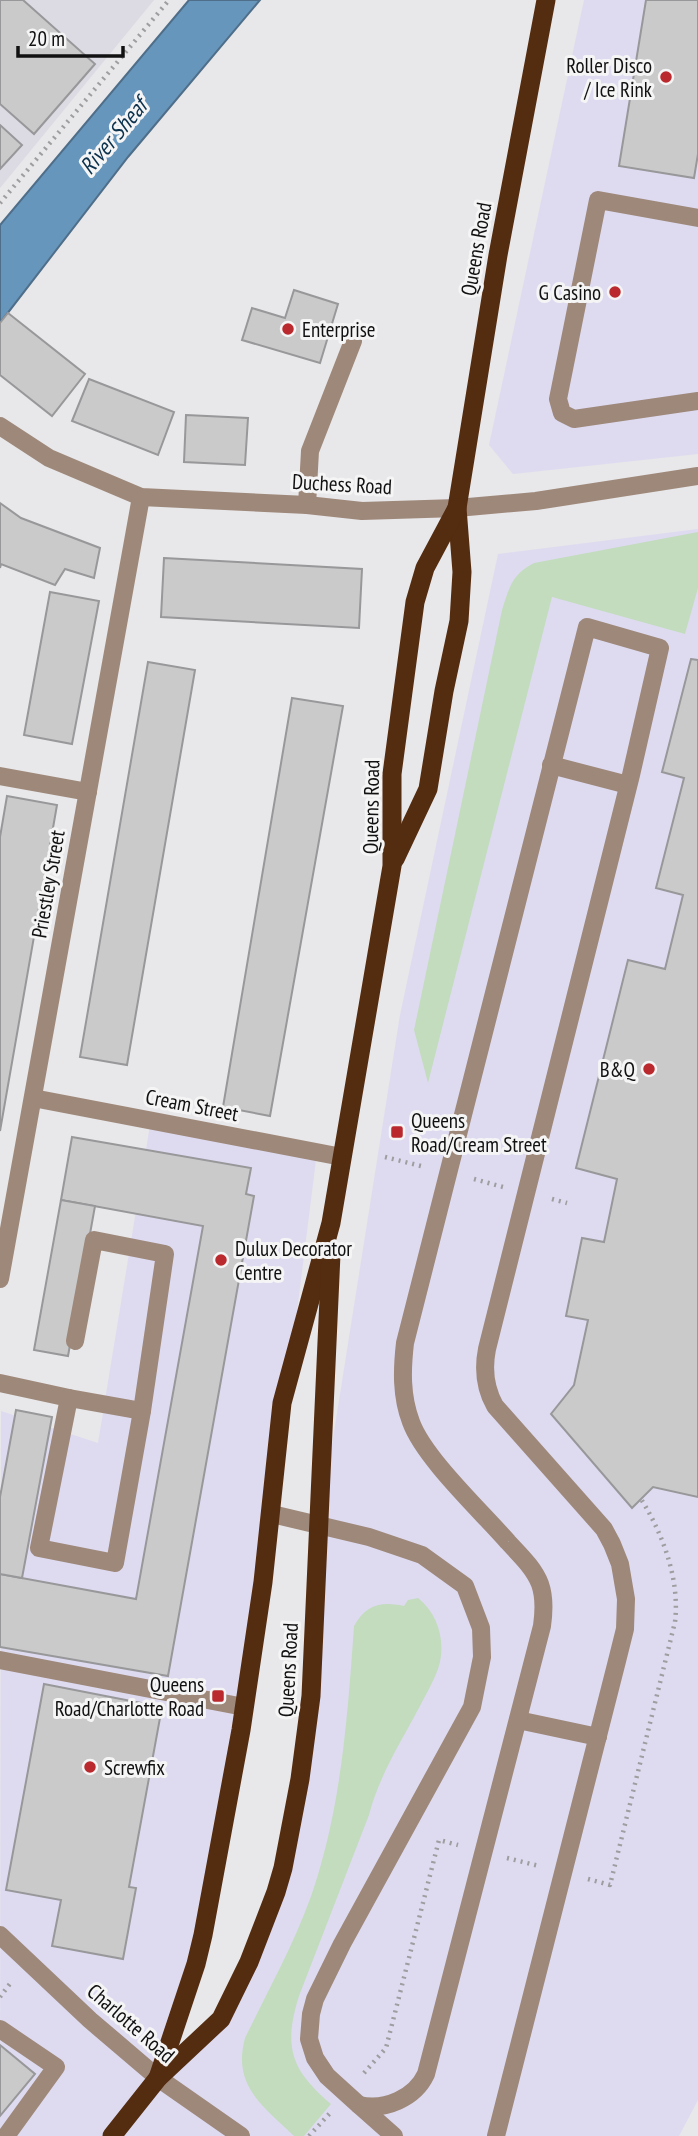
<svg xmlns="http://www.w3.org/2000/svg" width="698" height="2136" font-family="'PT Sans Narrow',sans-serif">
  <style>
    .commercial { fill: #dedbf1 }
    .built { fill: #dcdbe4 }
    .green { fill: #c3dcbe }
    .water { fill: #6796bc; stroke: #4e6e89; stroke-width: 2 }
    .building { fill: #cacacb; stroke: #98989a; stroke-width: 2 }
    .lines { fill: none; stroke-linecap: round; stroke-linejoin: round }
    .path { stroke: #9e9d9f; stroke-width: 4.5; stroke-dasharray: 2 5; stroke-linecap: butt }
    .service { stroke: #9e887a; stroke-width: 18 }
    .minor { stroke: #9e887a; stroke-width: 18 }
    .tertiary { stroke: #9e887a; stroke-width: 18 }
    .trunk { stroke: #542c10; stroke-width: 19 }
    .poi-dot { fill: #b9292d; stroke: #f5f5f6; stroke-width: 2.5 }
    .labels { text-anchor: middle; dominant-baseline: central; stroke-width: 6; stroke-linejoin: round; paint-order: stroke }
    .poi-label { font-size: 21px; fill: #121112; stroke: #f5f5f6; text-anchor: end }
    .street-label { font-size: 21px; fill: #121112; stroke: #f5f5f6 }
    .water-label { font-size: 23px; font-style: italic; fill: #0b314c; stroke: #f5f5f6 }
  </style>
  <rect width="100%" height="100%" fill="#e8e7e9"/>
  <g class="commercial">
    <path d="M584,0H698V454L513,474L489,445Z"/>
    <path d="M698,529V2100L679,2136H0L1,1411L98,1443L152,1113L318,1144L263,1582L203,1935L159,2076L221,2019L287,1841L319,1527L400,1015L498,554Z"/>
  </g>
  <path class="built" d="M0,0H154L0,188Z"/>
  <g class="green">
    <path d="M698,532V588L685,634L552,597L428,1083L414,1030L502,610C509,588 512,574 534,563Z"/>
    <path d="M418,1598C437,1613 445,1638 440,1662C436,1678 427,1692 420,1706C401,1742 379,1776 369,1815L299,1996C283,2047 291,2070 331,2104L304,2136H294C263,2106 232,2086 245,2038C270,1986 300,1934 317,1878C342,1797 348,1711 354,1626C366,1605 380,1601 404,1606L408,1600Z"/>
  </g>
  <path class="water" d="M189,0H260L128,157L0,323V225Z"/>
  <g class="building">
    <path d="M0,0H23L95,64L34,134L0,104Z"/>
    <path d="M646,0H698V154L694,178L619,166Z"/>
    <path d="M0,125L22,145L0,169Z"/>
    <path d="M294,290L338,304L320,363L242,340L252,308L285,318Z"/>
    <path d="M8,313L85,374L52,416L0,375V323Z"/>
    <path d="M89,379L174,412L158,455L72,421Z"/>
    <path d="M186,415L248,418L245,465L184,462Z"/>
    <path d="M0,503L21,518L100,548L94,578L65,569L55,585L1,564L0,568Z"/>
    <path d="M164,558L362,569L359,628L161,617Z"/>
    <path d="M50,592L99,601L72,744L24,735Z"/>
    <path d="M691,659L698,660V1497L653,1487L632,1508L551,1414L574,1385L588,1320L566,1316L582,1238L604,1242L617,1179L576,1168L628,960L665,969L683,895L656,888L684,778L662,772Z"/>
    <path d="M148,662L195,670L127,1065L80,1057Z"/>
    <path d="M292,698L343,706L270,1116L223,1107Z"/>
    <path d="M7,796L57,805L0,1131V837Z"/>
    <path d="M72,1137L251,1168L246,1194L254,1196L168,1676L0,1647V1574L136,1599L203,1226L61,1200Z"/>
    <path d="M61,1200L95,1206L68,1356L34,1350Z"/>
    <path d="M16,1410L52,1417L22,1578L0,1574V1497Z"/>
    <path d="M44,1684L162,1707L129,1887L136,1888L123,1959L52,1946L61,1900L6,1890Z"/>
    <path d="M0,2045L35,2074L0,2116Z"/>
  </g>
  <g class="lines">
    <g class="path">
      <path d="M0,203L169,0"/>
      <path d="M385,1157L425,1167"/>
      <path d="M474,1179L503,1187"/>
      <path d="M552,1199L567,1203"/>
      <path d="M507,1858L539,1866"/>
      <path d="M588,1879L610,1885L675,1622C680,1580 663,1534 641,1499"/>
      <path d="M0,1997L12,1981"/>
      <path d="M364,2073L386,2048L439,1840L458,1845"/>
      <path d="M309,2136L331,2112"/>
    </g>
    <g class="service">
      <path d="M698,218L598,200L558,399L562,413L574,419L698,401"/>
      <path d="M307,505L310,451L353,341"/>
      <path d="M551,765L628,785"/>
      <path d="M0,1383L69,1398L39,1548L115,1563L142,1411L165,1254L94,1240L75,1341"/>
      <path d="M69,1398L142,1411"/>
      <path d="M272,1514L369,1537L422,1555L465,1586L481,1628L482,1657L472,1707L342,1944L315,1999L311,2014L309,2039L315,2058L327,2076L359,2105"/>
      <path d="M0,1660L244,1707"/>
      <path d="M518,1720L598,1737"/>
      <path d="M0,2029L56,2067L6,2136"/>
      <path d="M394,2136L359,2105C385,2111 415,2098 426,2074L542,1626C544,1612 545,1598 540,1584C534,1568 520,1555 508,1542C481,1511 424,1458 411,1422C401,1396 402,1369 405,1343L587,627L660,648L631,775L487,1349C483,1369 485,1388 495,1406L604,1529L612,1544L620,1564L626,1599L625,1629L617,1661L496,2136"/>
    </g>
    <g class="minor">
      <path d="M0,426L49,458L141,497L307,505L362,511L457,508"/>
      <path d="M0,776L88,792"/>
      <path d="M33,1098L342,1157"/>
      <path d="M0,1279L141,497"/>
    </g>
    <g class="tertiary">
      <path d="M457,508L536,501L698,476"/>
      <path d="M0,1935L90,2020L158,2078L241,2136"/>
    </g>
    <g class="trunk">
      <path d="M395,859L428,789L444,691L459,621L462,572L457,508L498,255L546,0"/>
      <path d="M158,2078L196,1964L203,1935L241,1730L263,1582L282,1403L331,1223L392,866V774L415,602L425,568L457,508"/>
      <path d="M112,2136L158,2078L221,2019L249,1962L276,1892L283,1868L300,1779L311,1696L331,1254"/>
    </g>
  </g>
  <g class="poi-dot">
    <circle cx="666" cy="77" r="7"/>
    <circle cx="615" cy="292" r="7"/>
    <circle cx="288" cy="329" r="7"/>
    <circle cx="649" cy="1069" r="7"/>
    <rect x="390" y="1125" width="14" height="14" rx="3.5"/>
    <circle cx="221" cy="1260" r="7"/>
    <rect x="211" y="1689" width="14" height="14" rx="3.5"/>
    <circle cx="90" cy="1767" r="7"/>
  </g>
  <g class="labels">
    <g class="poi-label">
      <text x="652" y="65">Roller Disco<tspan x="652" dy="24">/ Ice Rink</tspan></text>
      <text x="601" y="292">G Casino</text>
      <text x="302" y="329" text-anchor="start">Enterprise</text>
      <text x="635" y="1069">B&amp;Q</text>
      <text x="411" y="1120" text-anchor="start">Queens<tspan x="411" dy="24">Road/Cream Street</tspan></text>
      <text x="235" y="1248" text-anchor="start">Dulux Decorator<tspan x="235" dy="24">Centre</tspan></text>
      <text x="204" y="1684">Queens<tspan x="204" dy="24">Road/Charlotte Road</tspan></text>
      <text x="104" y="1767" text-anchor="start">Screwfix</text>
    </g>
    <g class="street-label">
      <text transform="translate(476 249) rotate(-80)">Queens Road</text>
      <text transform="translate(342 484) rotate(3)">Duchess Road</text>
      <text transform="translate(371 807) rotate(-89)">Queens Road</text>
      <text transform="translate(48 884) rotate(-80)">Priestley Street</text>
      <text transform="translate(192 1105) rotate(11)">Cream Street</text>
      <text transform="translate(288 1670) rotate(-87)">Queens Road</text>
      <text transform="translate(131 2023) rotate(41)">Charlotte Road</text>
    </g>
    <g class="water-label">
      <text transform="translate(113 136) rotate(-50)">River Sheaf</text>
    </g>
  </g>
  <path d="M18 46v10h105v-10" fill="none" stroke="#121112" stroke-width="3.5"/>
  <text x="28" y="46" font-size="21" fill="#121112" stroke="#f5f5f6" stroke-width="5" paint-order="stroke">20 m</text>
</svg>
